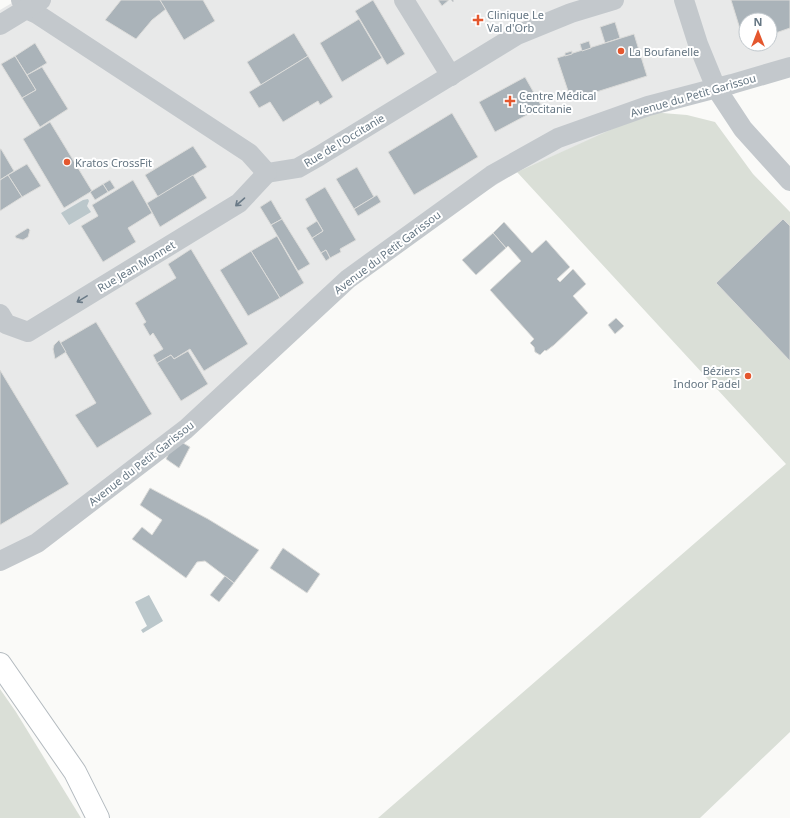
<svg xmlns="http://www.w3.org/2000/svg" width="790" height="818" font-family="'Noto Sans',sans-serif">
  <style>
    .built { fill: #e8e9e9; fill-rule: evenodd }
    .green { fill: #dadfd7 }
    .water { fill: #bbc7cb }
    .building { fill: #aab3b9; stroke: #dcdcda }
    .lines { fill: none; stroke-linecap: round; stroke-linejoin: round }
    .secondary-casing { stroke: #b3babf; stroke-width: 24 }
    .path { stroke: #bbbfc2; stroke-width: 2.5; stroke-dasharray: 2 2; stroke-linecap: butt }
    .street { stroke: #c3c8cc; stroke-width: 20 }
    .secondary { stroke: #fff; stroke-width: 22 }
    .oneway { stroke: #6a7a87 }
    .poi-dot { fill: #e4572e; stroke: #fff; stroke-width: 1.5 }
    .labels { text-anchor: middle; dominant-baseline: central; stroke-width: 4; stroke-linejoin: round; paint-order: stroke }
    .poi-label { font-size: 11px; fill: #657683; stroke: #fff; text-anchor: start }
    .street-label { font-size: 11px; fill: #657683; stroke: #fff }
  </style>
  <rect width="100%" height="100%" fill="#fafaf8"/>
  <path class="built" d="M17,0H790V67L673,103L517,172L389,251L0,568V10ZM746,20H770V44H746Z"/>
  <g class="green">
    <path d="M650,112L687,115L715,122L753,174L790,212V732L700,818H378L786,464L517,172Z"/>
    <path d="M0,689L16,712L81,818H0Z"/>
  </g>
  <g class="water">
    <path d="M88,199L89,201L87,206L91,212L69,225L61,213L83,200Z"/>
    <path d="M149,595L163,621L143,633L141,630L147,626L135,602Z"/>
  </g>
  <g class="building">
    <path d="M121,0H160L166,9L152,20L136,39L105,20Z"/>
    <path d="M160,0H203L215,21L184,40Z"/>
    <path d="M373,0L405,54L387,65L355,11Z"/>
    <path d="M438,0H449L442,6Z"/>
    <path d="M731,0H790V28L770,35V20H746V42H744Z"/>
    <path d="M359,19L382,58L342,82L320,43Z"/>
    <path d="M615,22L620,38L605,43L600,27Z"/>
    <path d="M294,33L308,56L261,85L247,62Z"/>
    <path d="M634,34L647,76L571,100L557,58Z"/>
    <path d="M589,41L591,48L582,51L580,44Z"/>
    <path d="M35,43L47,63L27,75L15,56Z"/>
    <path d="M572,51V54L565,56V53Z"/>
    <path d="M15,56L36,90L22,98L1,64Z"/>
    <path d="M308,56L333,97L320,105L318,101L283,122L270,102L259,108L249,92Z"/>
    <path d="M42,67L68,109L40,127L22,98L36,90L27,75Z"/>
    <path d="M525,77L542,107L495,132L479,102Z"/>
    <path d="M590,94V97L584,100L583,97Z"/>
    <path d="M452,113L478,157L414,195L388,152Z"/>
    <path d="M50,122L92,191L64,208L23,139Z"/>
    <path d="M193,146L207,167L158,197L145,175Z"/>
    <path d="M0,149H1L14,171L0,180Z"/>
    <path d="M27,164L41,186L22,197L8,175Z"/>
    <path d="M357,167L374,197L354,209L336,179Z"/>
    <path d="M8,175L22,197L0,211V180Z"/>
    <path d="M193,175L207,198L160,227L147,203Z"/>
    <path d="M110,180L115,188L108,192L103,184Z"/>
    <path d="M133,180L152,213L128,228L136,242L103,262L81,226L98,216L92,205Z"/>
    <path d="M103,184L108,192L95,200L90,192Z"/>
    <path d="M325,187L356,240L340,249L341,252L330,258L326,250L321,253L312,238L323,231L305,199Z"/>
    <path d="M377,195L381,202L358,216L354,209Z"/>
    <path d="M271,200L282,219L271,225L260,207Z"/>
    <path d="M282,219L310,264L298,271L271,225Z"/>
    <path d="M783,219L790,226V361L716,283Z"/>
    <path d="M317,221L323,231L312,238L306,228Z"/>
    <path d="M504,222L532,253L546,240L570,267L557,279L560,282L573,269L586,284L573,296L588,313L554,345L546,351L545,350L540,355L535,352L534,347L530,343L534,339L490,290L521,261L508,246L506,248L493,233Z"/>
    <path d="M28,228L30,230L28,237L23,240L16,238L15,236Z"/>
    <path d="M493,233L506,248L476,275L462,260Z"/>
    <path d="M277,236L304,283L280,298L251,251Z"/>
    <path d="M191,249L248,344L204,371L190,349L174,359L171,355L157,363L153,355L163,349L153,333L150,336L143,324L146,322L135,303L176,278L168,264Z"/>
    <path d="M326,250L330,258L326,261L321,253Z"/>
    <path d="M251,251L280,298L248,316L220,270Z"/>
    <path d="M616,318L624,326L615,334L608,325Z"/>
    <path d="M96,322L152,414L97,448L75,415L96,403L60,343Z"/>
    <path d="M59,340L66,352L55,359L53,349L54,345Z"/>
    <path d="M188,351L208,384L181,401L157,363L171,355L174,359Z"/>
    <path d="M0,370L69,484L0,525Z"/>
    <path d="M176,439L190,447L179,468L166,459Z"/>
    <path d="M150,488L208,519L259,550L234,583L205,561L197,562L186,578L132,539L142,527L152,535L162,520L140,505Z"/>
    <path d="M283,548L320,574L307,593L270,568Z"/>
    <path d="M225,576L234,583L219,602L210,595Z"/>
  </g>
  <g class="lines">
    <g class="secondary-casing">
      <path id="secondary" d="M0,664L75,772L98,818"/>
    </g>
    <path class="path" d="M452,1L453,0"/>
    <g class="street">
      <path d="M21,0L26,9L37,14L249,153L267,173L298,168L319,156L517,35L571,13L614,0"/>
      <path d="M404,0L451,76"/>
      <path d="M684,0L698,44L716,88L743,129L790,181"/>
      <path d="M0,25L41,0"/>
      <path d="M0,314L6,324L28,332L239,203L267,173"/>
      <path d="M0,561L37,543L186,429L348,279L492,175L558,138L648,106L732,84L790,67"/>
    </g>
    <use href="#secondary" class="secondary"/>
  </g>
  <defs><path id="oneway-shaft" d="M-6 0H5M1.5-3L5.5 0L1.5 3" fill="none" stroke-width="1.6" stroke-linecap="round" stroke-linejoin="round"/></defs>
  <g class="oneway">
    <use href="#oneway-shaft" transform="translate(240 202) rotate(139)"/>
    <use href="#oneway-shaft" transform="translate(82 299) rotate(149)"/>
  </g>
  <g class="poi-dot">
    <path d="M476 14h4v4h4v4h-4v4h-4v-4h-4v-4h4z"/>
    <circle cx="621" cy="51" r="4"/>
    <path d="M508 95h4v4h4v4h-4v4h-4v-4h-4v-4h4z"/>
    <circle cx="67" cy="162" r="4"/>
    <circle cx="748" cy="376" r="4"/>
  </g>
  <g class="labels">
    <g class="poi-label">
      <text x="487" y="14">Clinique Le<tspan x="487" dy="13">Val d'Orb</tspan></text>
      <text x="629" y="51">La Boufanelle</text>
      <text x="519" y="95">Centre Médical<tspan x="519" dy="13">L'occitanie</tspan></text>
      <text x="75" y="162">Kratos CrossFit</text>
      <text x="740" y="370" text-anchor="end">Béziers<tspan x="740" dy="13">Indoor Padel</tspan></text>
    </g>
    <g class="street-label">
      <text transform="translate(693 95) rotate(-16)">Avenue du Petit Garissou</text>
      <text transform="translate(344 140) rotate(-31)">Rue de l'Occitanie</text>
      <text transform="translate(387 252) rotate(-37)">Avenue du Petit Garissou</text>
      <text transform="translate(136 266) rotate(-31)">Rue Jean Monnet</text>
      <text transform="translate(141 463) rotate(-38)">Avenue du Petit Garissou</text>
    </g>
  </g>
  <g transform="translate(758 32)"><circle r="19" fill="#ffffff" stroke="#c1c8cd"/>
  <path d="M0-3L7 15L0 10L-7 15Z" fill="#e4572e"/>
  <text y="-6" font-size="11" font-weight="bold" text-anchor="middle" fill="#657683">N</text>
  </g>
</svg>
